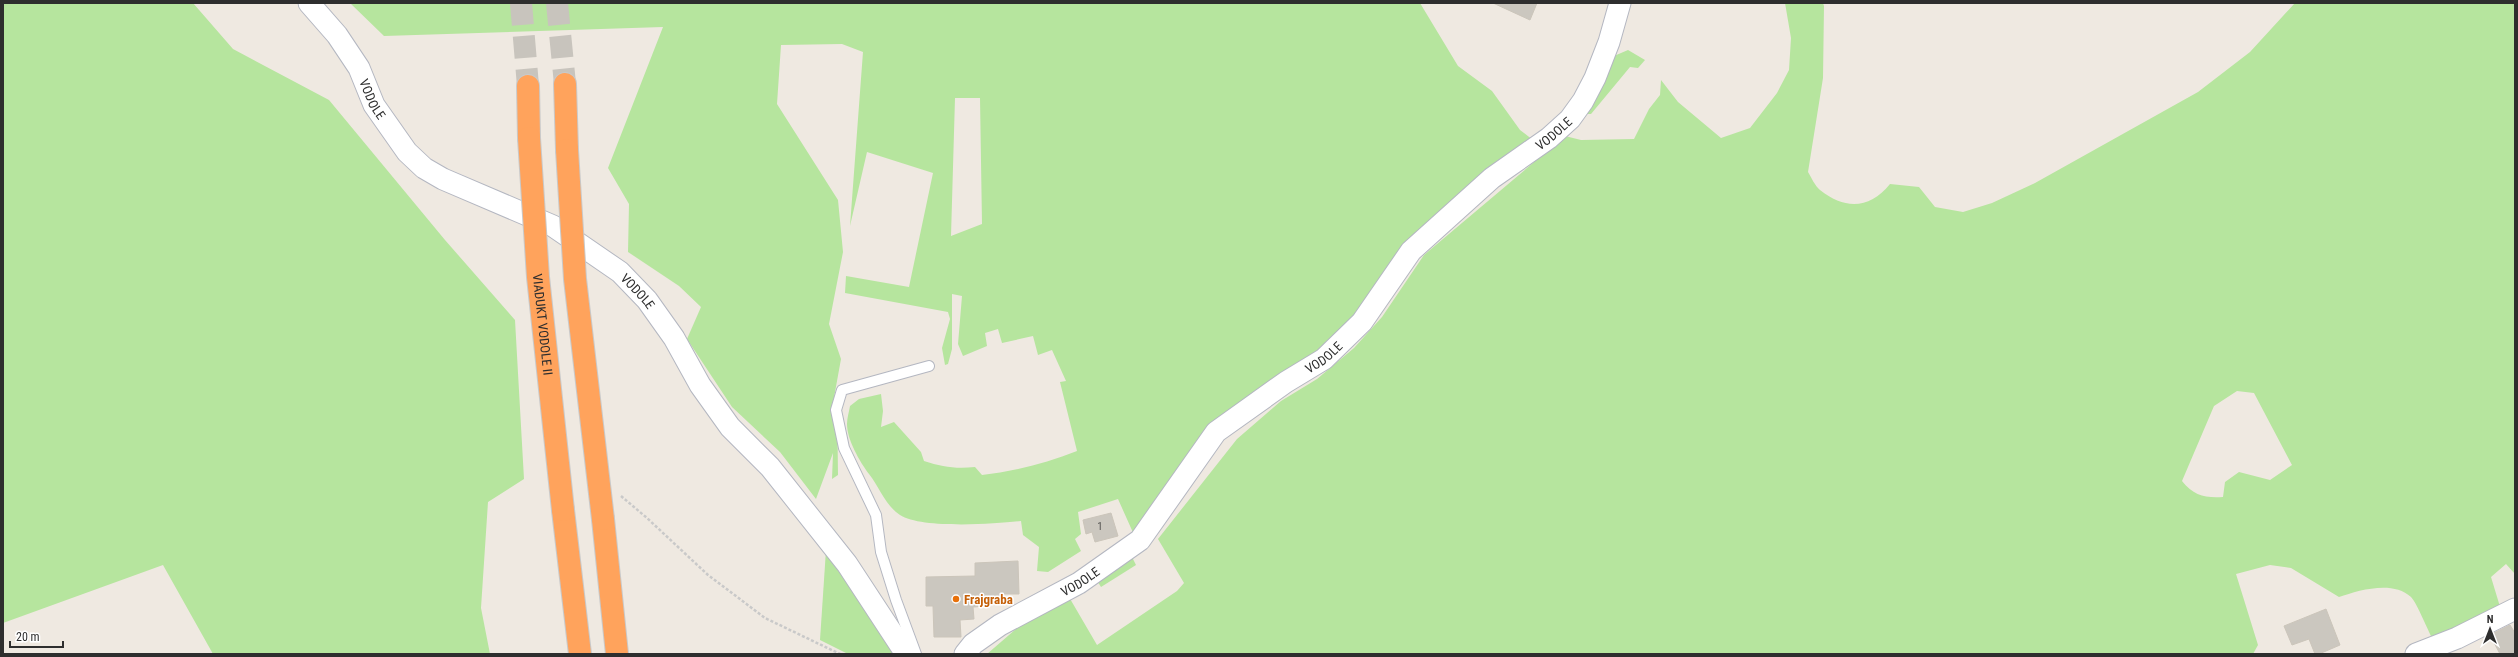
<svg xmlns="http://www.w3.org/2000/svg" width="2518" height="657" font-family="'Roboto Condensed',sans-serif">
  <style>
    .green { fill: #b6e59e; fill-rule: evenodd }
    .building { fill: #cbc7bf; stroke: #cbc5ba }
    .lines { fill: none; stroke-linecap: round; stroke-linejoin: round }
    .highway-tunnel { stroke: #c8c4bd; stroke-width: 22; stroke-dasharray: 22 11; stroke-linecap: butt }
    .lane-casing { stroke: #b4b7c1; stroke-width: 12 }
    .street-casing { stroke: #b4b7c1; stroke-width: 23 }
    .highway-casing { stroke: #c9c9c9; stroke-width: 24 }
    .path { stroke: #c9c9c9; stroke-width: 2.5; stroke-dasharray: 3 2; stroke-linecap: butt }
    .lane { stroke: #fff; stroke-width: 10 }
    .street { stroke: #fff; stroke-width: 21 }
    .highway { stroke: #ffa35c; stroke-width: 22 }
    .highway-bridge-casing { stroke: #c9c9c9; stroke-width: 24; stroke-linecap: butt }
    .highway-bridge { stroke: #ffa35c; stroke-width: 22 }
    .food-dot { fill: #e8710a; stroke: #fff; stroke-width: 1.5 }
    .labels { text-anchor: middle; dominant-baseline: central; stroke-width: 3; stroke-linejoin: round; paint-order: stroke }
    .number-label { font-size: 11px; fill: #555452 }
    .street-label { font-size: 13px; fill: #2e2e2e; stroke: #fff }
    .food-label { font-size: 13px; font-weight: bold; fill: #c56008; stroke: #fff; text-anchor: start }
  </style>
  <rect width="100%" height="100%" fill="#efe9e1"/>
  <g class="green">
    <path d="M3,3H193L233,49L329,100L445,240L515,320L524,479L488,502L481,608L490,654H213L163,565L3,623Z"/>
    <path d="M350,3H1420L1458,66L1492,91L1520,130L1533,140L1350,326L1233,421L1135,537L1118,499L1078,512L1081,534L1075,539L1081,551L1048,572L1037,571L1039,547L1023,535L1021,521C996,524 921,529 900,515C885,505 880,488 869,474C860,462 847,440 847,424C847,418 849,412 850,406L859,399L881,394L883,411L881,427L894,422L921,452L924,461C942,467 956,469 975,467L982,475C1015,471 1047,463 1077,451L1060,382L1066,381L1052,350L1038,355L1033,336L1002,343L998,329L985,333L987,346L963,356L958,344L962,296L952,294V349L948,364L945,365L942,348L950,319L948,312L845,293L846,276L909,287L933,173L867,152L850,226L863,52L842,44L781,45L777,104L838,200L843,252L829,324L841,359L833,403L835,431L837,399L838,475L832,479L833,453L816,499L780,452L732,407L687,339L701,307L679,286L628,252L629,204L608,168L663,27L384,36ZM955,98H980L982,224L951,236Z"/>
    <path d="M1785,3H1823L1824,6L1823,78L1808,172C1811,177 1815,186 1820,190C1845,210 1870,209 1890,184L1919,187L1935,207L1963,212L1992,203L2035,183L2198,92L2250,52L2295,3H2515V574L2506,564L2491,577L2501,610L2434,642C2429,633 2417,603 2411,597C2393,580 2359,590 2339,597L2291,568L2270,565L2236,574L2258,645L2253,654H987L1030,617L1069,597L1097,645L1177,591L1184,583L1158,539L1237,439L1281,401L1317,379L1354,348L1382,317L1424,255L1565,136L1581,140L1634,139L1649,109L1660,95L1661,80L1678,102L1721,138L1750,128L1777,93L1789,70L1791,38ZM2237,391L2254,393L2292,465L2270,480L2239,472L2225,482L2223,497C2205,498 2194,496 2182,481L2214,406Z"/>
    <path d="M1628,50L1645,60L1638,68L1630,67L1591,114H1583L1614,56Z"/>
    <path d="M826,550L899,654H848L820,640Z"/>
    <path d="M1132,557L1136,565L1101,587L1096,579Z"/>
  </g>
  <g class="building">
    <path d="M1493,3H1537L1530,20Z"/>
    <path d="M1111,513L1118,536L1095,542L1092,532L1086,534L1083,520Z"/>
    <path d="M1018,561L1019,594H1001L996,598H987V606L973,607L974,619L960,620L961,637H934L933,606H926V577L975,576V563Z"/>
    <path d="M2326,609L2340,645L2319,654H2315L2309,639L2292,645L2284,626Z"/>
    <path d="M2510,625L2515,633V654H2500L2490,635Z"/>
  </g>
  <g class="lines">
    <g class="highway-tunnel">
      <path d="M521,3L528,86"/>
      <path d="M557,3L565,84"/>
    </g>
    <g class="lane-casing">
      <path id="lane" d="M916,654L896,600L881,552L876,515L844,448L836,410L842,390L929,366"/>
    </g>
    <g class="street-casing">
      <g id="street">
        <path id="s1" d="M309,3L337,35L359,68L374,105L407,152L424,168L443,179L553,226L620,272L647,300L674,338L700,385L730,427L770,467L847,564L906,654"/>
        <path id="s2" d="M965,654L973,644L1000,625L1079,583L1140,540L1216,432L1286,382L1324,359L1362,322L1411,251L1492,178L1549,138L1570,119L1583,101L1595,78L1609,42L1620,3"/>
        <path d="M2416,654L2457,638L2515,609"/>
      </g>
    </g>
    <g class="highway-casing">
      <g id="highway">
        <path d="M565,84L567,150"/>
        <path d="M528,86L529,138"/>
        <path d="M563,510L580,654"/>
        <path d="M603,519L617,654"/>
      </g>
    </g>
    <g class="path">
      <path d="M621,496L647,518L708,575L765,618L840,654"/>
      <path d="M987,601L1008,598"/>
    </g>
    <use href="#lane" class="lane"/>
    <use href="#street" class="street"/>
    <use href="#highway" class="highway"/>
    <g class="highway-bridge-casing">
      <g id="highway-bridge">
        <path id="s3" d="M529,138L538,277L563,510"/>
        <path d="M567,150L575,279L603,519"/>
      </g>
    </g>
    <use href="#highway-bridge" class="highway-bridge"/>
  </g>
  <circle class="food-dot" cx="956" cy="599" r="4"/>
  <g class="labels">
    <g class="number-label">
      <text x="1100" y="526">1</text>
    </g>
    <g class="street-label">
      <text stroke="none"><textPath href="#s1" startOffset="116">VODOLE</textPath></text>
      <text stroke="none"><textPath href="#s2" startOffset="797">VODOLE</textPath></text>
      <text stroke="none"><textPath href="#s1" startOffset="452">VODOLE</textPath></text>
      <text stroke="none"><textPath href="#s3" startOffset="187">VIADUKT VODOLE II</textPath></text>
      <text stroke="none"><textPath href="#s2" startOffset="473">VODOLE</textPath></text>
      <text stroke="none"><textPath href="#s2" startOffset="137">VODOLE</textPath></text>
    </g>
    <g class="food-label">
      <text x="964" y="599">Frajgraba</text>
    </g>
  </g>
  <rect width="2518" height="657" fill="none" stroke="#2e2e2e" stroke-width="8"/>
  <g transform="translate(2490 629)" stroke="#ffffff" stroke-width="3" paint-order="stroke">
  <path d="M0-3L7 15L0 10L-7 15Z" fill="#2e2e2e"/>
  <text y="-6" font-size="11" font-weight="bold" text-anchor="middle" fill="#2e2e2e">N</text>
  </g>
  <path d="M10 641v6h53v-6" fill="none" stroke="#2e2e2e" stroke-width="2"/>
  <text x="16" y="641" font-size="12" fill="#2e2e2e" stroke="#ffffff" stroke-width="3" paint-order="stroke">20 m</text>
</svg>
